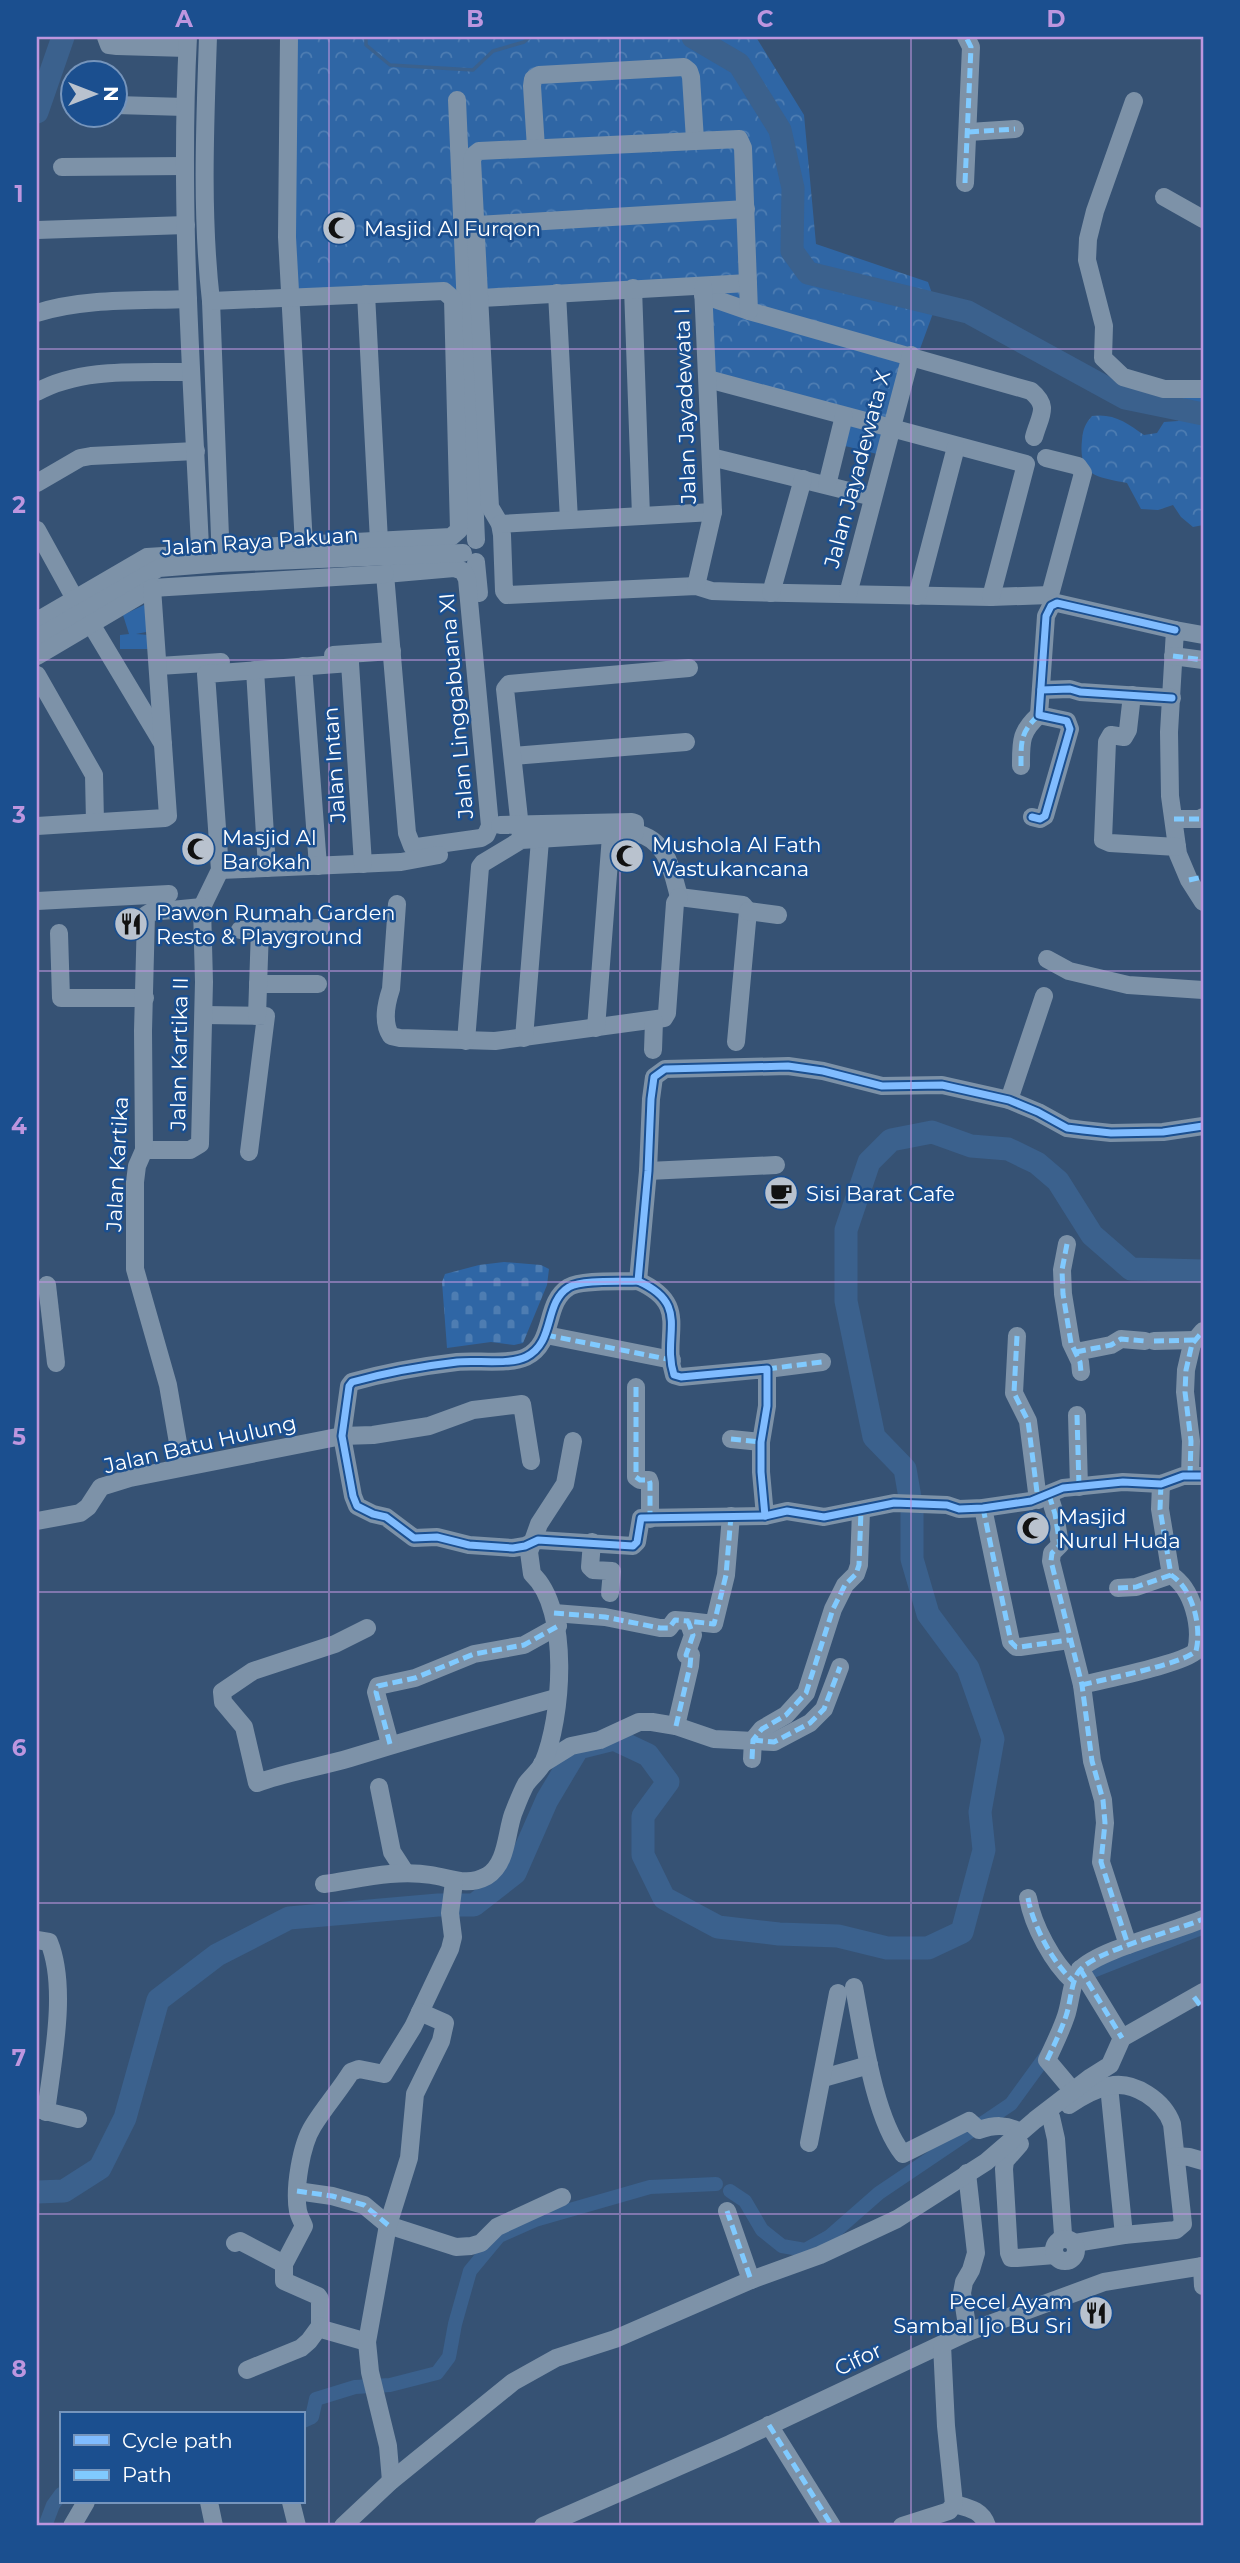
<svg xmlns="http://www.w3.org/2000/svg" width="1240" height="2563" font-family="Montserrat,sans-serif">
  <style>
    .forest { fill: url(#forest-crowns) }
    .cemetery { fill: url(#cemetery-stones) }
    .park { fill: #2f66a5 }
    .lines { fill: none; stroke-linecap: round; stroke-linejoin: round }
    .stream { stroke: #3b618d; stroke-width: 3.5 }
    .canal { stroke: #3b618d; stroke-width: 14 }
    .river { stroke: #3b618d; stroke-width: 23 }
    .minor { stroke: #7d92a8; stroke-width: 18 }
    .quiet { stroke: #80caff; stroke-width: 5; stroke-dasharray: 10 5; stroke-linecap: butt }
    .cycleway-casing { stroke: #1b4f8f; stroke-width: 11 }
    .cycleway { stroke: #80bcff; stroke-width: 7 }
    .grid { fill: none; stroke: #bd96df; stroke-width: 2; stroke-opacity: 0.55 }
    .labels { text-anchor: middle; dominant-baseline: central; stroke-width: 5; stroke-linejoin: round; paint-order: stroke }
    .poi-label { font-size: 21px; fill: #fff; stroke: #1b4f8f; text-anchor: start }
    .street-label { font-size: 21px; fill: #fff; stroke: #1b4f8f }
    .neatline { fill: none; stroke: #bd96df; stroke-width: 2.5 }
    .grid-label { font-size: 23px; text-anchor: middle; font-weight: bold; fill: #bd96df }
  </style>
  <defs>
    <pattern id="forest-crowns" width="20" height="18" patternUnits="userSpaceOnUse" patternTransform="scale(1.75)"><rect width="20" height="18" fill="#2f66a5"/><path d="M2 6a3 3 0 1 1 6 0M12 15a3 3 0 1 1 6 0" fill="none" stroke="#4e7db2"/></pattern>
    <pattern id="cemetery-stones" width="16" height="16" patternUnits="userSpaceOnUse" patternTransform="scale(1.75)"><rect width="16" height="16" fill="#2f66a5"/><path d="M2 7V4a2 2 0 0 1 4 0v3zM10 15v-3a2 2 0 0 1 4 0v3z" fill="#4e7db2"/></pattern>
  </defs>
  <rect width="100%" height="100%" fill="#365274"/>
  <g class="forest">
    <path d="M292,37H756L804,115L816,244L928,282L936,305L890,431L710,383L706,286L290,299Z"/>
    <path d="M1203,389V525L1193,527L1181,517L1173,505L1158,510L1141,509L1127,483C1098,477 1078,477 1082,440C1083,429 1085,424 1092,416C1114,413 1127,423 1144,435L1157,433L1164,422L1178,421L1186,410L1171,408L1162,397Z"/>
  </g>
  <path class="cemetery" d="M504,1262L541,1265L549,1269L547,1285L523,1343L514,1345L491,1342L447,1348L442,1282L445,1274L479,1265Z"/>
  <g class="park">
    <path d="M851,424L883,433L877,454L845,446Z"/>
    <path d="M146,604V632L136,634L149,635V649H120V635L129,634L123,615Z"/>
  </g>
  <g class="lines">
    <path class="stream" d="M366,37V45L390,65L473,70L493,51L524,42L530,37"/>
    <g class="canal">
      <path d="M1079,1982L1080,1976L1199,1929"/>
      <path d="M730,2191L745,2201L762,2230L782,2246L805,2250L830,2236L879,2193L1011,2104L1051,2049"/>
      <path d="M303,2421L312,2417L316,2399L355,2387L390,2385L437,2373L449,2357L455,2324L470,2271L499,2236L535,2220L650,2187L716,2184"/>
      <path d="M45,2526L53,2505L61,2494"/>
    </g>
    <g class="river">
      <path d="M693,37L739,64L780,130L793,188L792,251L808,273L968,312L1125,398L1203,414"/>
      <path d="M37,112L63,37"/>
      <path d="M37,2192L64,2191L100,2168L125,2118L158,2000L217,1955L289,1918L438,1905H474L515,1873L547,1800L578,1748L614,1739L648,1755L668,1782L643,1816V1855L664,1898L718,1927L779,1934L838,1936L887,1948H928L962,1932L984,1850L980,1812L993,1739L968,1668L928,1614L912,1559V1509L905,1469L874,1437L846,1301V1230L869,1162L891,1140L932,1132L971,1146L1008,1149L1037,1163L1058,1181L1092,1235L1131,1269L1203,1271"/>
    </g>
    <g class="minor">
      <path d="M106,37L109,45L117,46L187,48"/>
      <path d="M208,37C205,125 201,214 211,301L221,563"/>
      <path d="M289,37L287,237L304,545"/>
      <path d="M457,100L476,540"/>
      <path d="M1134,101L1095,211L1088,239L1087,260L1104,326L1103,358L1123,377L1164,389H1203"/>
      <path d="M116,105L185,107"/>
      <path d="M969,132L1015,129"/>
      <path d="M536,148L532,86L533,79L539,75L684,67L689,71L691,77L695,140"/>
      <path d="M62,167L185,166"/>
      <path d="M965,183L971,47L966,37"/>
      <path d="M1164,197L1203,219"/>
      <path d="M477,225L746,209"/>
      <path d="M37,230L186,225"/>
      <path d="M633,288L641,516"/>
      <path d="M557,293L569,520"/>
      <path d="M366,294L379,541"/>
      <path d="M703,295L749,311L1031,391C1050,407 1040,415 1034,437"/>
      <path d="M481,298L748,283"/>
      <path d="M211,301L444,291L453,299L459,530L451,537L221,549"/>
      <path d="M749,311L743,148L739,139L479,151L474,155L472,160L490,507L500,524L502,535L504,591L507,595L696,586L712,591L742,592L991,597L1050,595L1083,473L1078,466L1046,458"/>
      <path d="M37,313C84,298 139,301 188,299"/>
      <path d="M708,379L1026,464L991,597"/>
      <path d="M37,392C82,367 141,373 191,372"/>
      <path d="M711,457L873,497"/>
      <path d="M37,483L80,458L91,456L196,451"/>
      <path d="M827,485L844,416"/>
      <path d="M500,524L713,512"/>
      <path d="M37,530L75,599"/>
      <path d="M476,562L479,593"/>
      <path d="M454,568L463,571L467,579L490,826L486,835L481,838L417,847L412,846L407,833L385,574Z"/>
      <path d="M696,586L713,512L703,287"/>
      <path d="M771,593L803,479"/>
      <path d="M848,594L911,355"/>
      <path d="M917,596L956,447"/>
      <path d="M37,621L147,557L195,554L200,547C192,377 179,207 188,37"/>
      <path d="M91,624L163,744"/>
      <path d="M1203,635L1175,630L1169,732L1170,796L1178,854L1189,880L1203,902"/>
      <path d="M37,638L159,568L221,563L463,553"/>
      <path d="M333,655L392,651"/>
      <path d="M37,656L152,588L385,574"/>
      <path d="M1173,656L1203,660"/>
      <path d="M159,666L221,662"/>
      <path d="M303,666L318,866"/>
      <path d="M255,670L267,868"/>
      <path d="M37,675L94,775L95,822"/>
      <path d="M1041,690L1070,689L1080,692L1172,698"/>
      <path d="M1132,695L1128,730L1124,737L1111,735L1107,742L1103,840L1110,843L1177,847"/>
      <path d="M513,756L686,742"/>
      <path d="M1021,766C1021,742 1020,732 1039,715"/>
      <path d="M1032,817L1040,819L1045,816L1070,729L1067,721L1039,715L1046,616L1051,606L1057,603L1175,630"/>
      <path d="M1174,819H1200L1203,817"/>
      <path d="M37,826L165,818L168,816L152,588"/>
      <path d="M635,833C667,839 672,870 679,897"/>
      <path d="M521,837L505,689L509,684L689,668"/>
      <path d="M220,870L401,862L439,855"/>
      <path d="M679,897L743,905L748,911L736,1042"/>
      <path d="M37,901L169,894"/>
      <path d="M397,904L391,989C386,1004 382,1022 391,1036L400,1038L495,1041L664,1018L667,1013L675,903L679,897"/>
      <path d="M748,911L778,915"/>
      <path d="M240,930L321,928"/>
      <path d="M59,933L61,998H145"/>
      <path d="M1047,959L1069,971L1128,985L1203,990"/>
      <path d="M258,984H318"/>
      <path d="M204,1015L266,1016L249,1152"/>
      <path d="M257,1016L260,929"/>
      <path d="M596,1028L611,836"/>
      <path d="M524,1038L540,840"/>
      <path d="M466,1041L480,867L483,863L521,840L635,833V823L632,822L500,825"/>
      <path d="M653,1050L654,1021"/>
      <path d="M1009,1100L1044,996"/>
      <path d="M1203,1126L1163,1132L1111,1133L1083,1130L1067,1128L1038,1112L1009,1100L942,1085L882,1086L823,1071L788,1066L665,1069L654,1077L651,1099L648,1171L638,1281C622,1282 583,1279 569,1287C543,1303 556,1342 526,1357C510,1365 476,1360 457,1362C423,1366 384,1373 352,1382L349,1386L342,1436L353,1496L357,1506L373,1514L386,1517L414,1538L437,1537L469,1545L513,1548L525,1546L538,1540L633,1546L637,1542L641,1518L765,1516L787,1511L824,1517L894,1503L947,1505L959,1509L983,1508L1031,1501L1063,1488L1123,1482L1161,1484L1183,1476H1203"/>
      <path d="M144,1150H190L200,1144L204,982L202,907L220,870L206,674L350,663L363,864"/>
      <path d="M648,1171L776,1165"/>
      <path d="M1067,1244L1062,1270L1063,1294L1071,1343L1080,1362L1081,1372"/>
      <path d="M638,1281C692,1305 661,1334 674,1375L681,1377L767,1369V1406L761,1442V1472L765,1516"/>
      <path d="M47,1285L56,1363"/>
      <path d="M546,1335L672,1360"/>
      <path d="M1017,1336L1014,1393L1028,1421L1038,1500"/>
      <path d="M1154,1341L1195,1340"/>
      <path d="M1076,1352L1111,1345L1121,1339L1145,1341"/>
      <path d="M767,1369L822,1362"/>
      <path d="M636,1387V1477L640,1480H649L650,1483V1519"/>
      <path d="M1077,1415L1079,1487"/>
      <path d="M731,1439L761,1442"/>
      <path d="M182,1466L168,1385L135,1269V1182L137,1166L144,1150L143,1031L146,915L151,912L202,907"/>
      <path d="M1190,1476L1191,1441L1185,1392L1186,1370L1192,1344L1203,1331"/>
      <path d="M1049,1495L1055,1514L1060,1545L1052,1553L1051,1561L1082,1685L1092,1761L1103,1800L1105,1823L1101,1862L1128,1945"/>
      <path d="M983,1508L1011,1642L1016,1647H1020L1069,1640"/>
      <path d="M37,1521L80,1513L88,1507L101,1487L130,1478L342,1436L373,1435L429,1426L473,1410L522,1404L531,1461"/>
      <path d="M592,1542L590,1567L593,1570L612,1571L610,1593"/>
      <path d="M1118,1588L1136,1587L1171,1575"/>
      <path d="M554,1613L605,1617L660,1628H669L675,1620L688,1621"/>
      <path d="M367,1628L335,1644L253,1671L222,1692L223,1702L244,1727L257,1783C287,1772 319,1767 350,1758C418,1737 487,1717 556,1698"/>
      <path d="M1082,1685C1105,1679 1183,1664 1196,1651C1202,1627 1193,1589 1171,1575L1160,1509L1161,1484"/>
      <path d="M676,1726L690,1666L691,1655H686L693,1635L688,1621L714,1624L726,1575L731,1516"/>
      <path d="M390,1744L376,1692L378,1686L415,1678L474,1654L524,1645L558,1626"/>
      <path d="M752,1759L753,1740L762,1729L786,1715L806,1693L833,1609L845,1585L856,1574L859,1565L861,1511"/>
      <path d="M542,1764L571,1746L600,1740L639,1722H652L676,1726L714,1739L774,1742L810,1723L824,1709L840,1667"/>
      <path d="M379,1787L392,1852L405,1872"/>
      <path d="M324,1884C359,1879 396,1869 431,1875C451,1878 467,1887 487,1876C507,1864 506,1834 513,1814C517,1804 521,1793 526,1784C531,1777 539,1771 543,1763C562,1719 571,1610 532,1574L529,1552L539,1524L565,1484L573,1441"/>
      <path d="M1028,1898C1033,1926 1053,1963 1073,1981"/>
      <path d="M37,1940L49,1942C68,1988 52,2063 46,2112"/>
      <path d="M1080,1969L1122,2038"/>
      <path d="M854,1987C863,2034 874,2118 903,2154L969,2121L979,2130C994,2125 1006,2124 1020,2132"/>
      <path d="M823,2078L869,2065"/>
      <path d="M1109,2086L1124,2235"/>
      <path d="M1073,2091L1047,2060C1054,2045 1061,2031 1066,2016C1071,2002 1071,1980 1080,1970C1097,1950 1176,1931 1203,1919"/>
      <path d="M1069,2105C1081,2097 1095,2089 1109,2086C1134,2080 1164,2101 1172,2124L1183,2224L1176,2230L1124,2235L1075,2243"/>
      <path d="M37,2109L78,2119"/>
      <path d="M1051,2117L1056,2139L1063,2234L1061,2239"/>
      <path d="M809,2143L838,1993"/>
      <path d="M1020,2144L1005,2161L1004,2169L1009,2253L1011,2258H1017L1055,2255"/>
      <path d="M1176,2156L1189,2157L1203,2161"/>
      <path d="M967,2173L976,2253L971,2270L964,2282L962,2293L968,2332"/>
      <path d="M297,2191L332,2196L364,2205L388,2225L456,2247L471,2246L481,2243L497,2227L562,2197"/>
      <path d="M727,2211L751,2280"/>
      <circle cx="1065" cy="2250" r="11"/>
      <path d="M235,2243L240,2241L284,2264"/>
      <path d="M1202,2266L1203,2286"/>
      <path d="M367,2342L325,2330L320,2326V2299L318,2296L284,2281V2264L304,2226C302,2221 299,2216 298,2211C294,2189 301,2145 313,2126C324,2108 339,2091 351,2072L359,2069L384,2074L413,2027L450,1949L453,1937L450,1913L454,1882"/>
      <path d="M247,2370L301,2348L309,2341L320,2326"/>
      <path d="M769,2425L832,2526"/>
      <path d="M391,2481L388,2446L370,2372L367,2342L388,2225L409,2158L415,2094L441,2041L445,2023L420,2012"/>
      <path d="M209,2502L214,2526"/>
      <path d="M291,2502L297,2526"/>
      <path d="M954,2504C969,2508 982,2510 987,2526"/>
      <path d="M72,2526L86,2502"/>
      <path d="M343,2526L391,2481L513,2382L556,2358L615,2339L751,2280L820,2255L897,2219L986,2162L1035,2120L1091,2077L1110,2065L1122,2038L1203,1992"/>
      <path d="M543,2526L730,2444L968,2332L1104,2282L1203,2266"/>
      <path d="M902,2526L949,2511L954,2504L946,2426L942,2345"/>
    </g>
    <g class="quiet">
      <path d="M969,132L1015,129"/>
      <path d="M965,183L971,47L966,37"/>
      <path d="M1173,656L1203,660"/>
      <path d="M1021,766C1021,742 1020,732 1039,715"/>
      <path d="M1174,819H1200L1203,817"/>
      <path d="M1189,880L1203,877"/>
      <path d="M1067,1244L1062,1270L1063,1294L1071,1343L1080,1362L1081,1372"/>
      <path d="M546,1335L672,1360"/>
      <path d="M1017,1336L1014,1393L1028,1421L1038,1500"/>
      <path d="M1154,1341L1195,1340"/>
      <path d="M1076,1352L1111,1345L1121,1339L1145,1341"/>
      <path d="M767,1369L822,1362"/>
      <path d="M636,1387V1477L640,1480H649L650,1483V1519"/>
      <path d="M1077,1415L1079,1487"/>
      <path d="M731,1439L761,1442"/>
      <path d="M1190,1476L1191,1441L1185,1392L1186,1370L1192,1344L1203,1331"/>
      <path d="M1049,1495L1055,1514L1060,1545L1052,1553L1051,1561L1082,1685L1092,1761L1103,1800L1105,1823L1101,1862L1128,1945"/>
      <path d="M983,1508L1011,1642L1016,1647H1020L1069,1640"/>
      <path d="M1118,1588L1136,1587L1171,1575"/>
      <path d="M554,1613L605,1617L660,1628H669L675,1620L688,1621"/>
      <path d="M1082,1685C1105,1679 1183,1664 1196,1651C1202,1627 1193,1589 1171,1575L1160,1509L1161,1484"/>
      <path d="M676,1726L690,1666L691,1655H686L693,1635L688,1621L714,1624L726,1575L731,1516"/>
      <path d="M753,1740L774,1742L810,1723L824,1709L840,1667"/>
      <path d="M390,1744L376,1692L378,1686L415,1678L474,1654L524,1645L558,1626"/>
      <path d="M752,1759L753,1740L762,1729L786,1715L806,1693L833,1609L845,1585L856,1574L859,1565L861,1511"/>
      <path d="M1028,1898C1033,1926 1053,1963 1073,1981"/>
      <path d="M1080,1969L1122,2038"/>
      <path d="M1194,1997L1203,2009"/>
      <path d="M1047,2060C1054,2045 1061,2031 1066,2016C1071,2002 1071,1980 1080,1970C1097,1950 1176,1931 1203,1919"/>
      <path d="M297,2191L332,2196L364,2205L388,2225"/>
      <path d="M727,2211L751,2280"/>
      <path d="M769,2425L832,2526"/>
    </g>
    <g class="cycleway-casing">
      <g id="cycleway">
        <path d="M1041,690L1070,689L1080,692L1172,698"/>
        <path d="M1032,817L1040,819L1045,816L1070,729L1067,721L1039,715L1046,616L1051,606L1057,603L1175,630"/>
        <path d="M1203,1126L1163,1132L1111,1133L1083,1130L1067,1128L1038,1112L1009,1100L942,1085L882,1086L823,1071L788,1066L665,1069L654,1077L651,1099L648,1171L638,1281C622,1282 583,1279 569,1287C543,1303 556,1342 526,1357C510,1365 476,1360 457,1362C423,1366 384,1373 352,1382L349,1386L342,1436L353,1496L357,1506L373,1514L386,1517L414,1538L437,1537L469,1545L513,1548L525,1546L538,1540L633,1546L637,1542L641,1518L765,1516L787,1511L824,1517L894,1503L947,1505L959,1509L983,1508L1031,1501L1063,1488L1123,1482L1161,1484L1183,1476H1203"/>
        <path d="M638,1281C692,1305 661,1334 674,1375L681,1377L767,1369V1406L761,1442V1472L765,1516"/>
      </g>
    </g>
    <use href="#cycleway" class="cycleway"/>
  </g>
  <path class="grid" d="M329,37V2526M620,37V2526M911,37V2526M37,349H1203M37,660H1203M37,971H1203M37,1282H1203M37,1592H1203M37,1903H1203M37,2214H1203"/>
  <defs>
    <g id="mosque-disc" transform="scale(1.75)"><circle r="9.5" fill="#b9c2ce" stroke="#1b4f8f"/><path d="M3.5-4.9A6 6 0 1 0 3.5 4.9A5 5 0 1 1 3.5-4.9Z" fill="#111"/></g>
    <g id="restaurant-disc" transform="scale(1.75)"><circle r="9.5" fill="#b9c2ce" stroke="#1b4f8f"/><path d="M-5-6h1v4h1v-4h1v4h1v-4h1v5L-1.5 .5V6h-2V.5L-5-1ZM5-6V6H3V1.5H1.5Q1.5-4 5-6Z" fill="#111"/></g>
    <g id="cafe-disc" transform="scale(1.75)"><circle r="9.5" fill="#b9c2ce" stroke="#1b4f8f"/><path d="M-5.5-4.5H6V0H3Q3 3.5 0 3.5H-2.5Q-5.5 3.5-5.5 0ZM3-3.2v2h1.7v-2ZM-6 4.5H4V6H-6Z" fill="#111"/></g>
  </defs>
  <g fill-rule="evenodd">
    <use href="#mosque-disc" x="339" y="228"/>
    <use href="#mosque-disc" x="198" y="849"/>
    <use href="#mosque-disc" x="627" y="856"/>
    <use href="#restaurant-disc" x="131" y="924"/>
    <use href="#cafe-disc" x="781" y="1193"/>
    <use href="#mosque-disc" x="1033" y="1528"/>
    <use href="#restaurant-disc" x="1096" y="2313"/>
  </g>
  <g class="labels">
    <g class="poi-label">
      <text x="364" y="228">Masjid Al Furqon</text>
      <text x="222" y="837">Masjid Al<tspan x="222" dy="24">Barokah</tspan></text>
      <text x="652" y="844">Mushola Al Fath<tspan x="652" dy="24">Wastukancana</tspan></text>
      <text x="156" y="912">Pawon Rumah Garden<tspan x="156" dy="24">Resto &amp; Playground</tspan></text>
      <text x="806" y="1193">Sisi Barat Cafe</text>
      <text x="1058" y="1516">Masjid<tspan x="1058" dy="24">Nurul Huda</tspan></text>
      <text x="1072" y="2301" text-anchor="end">Pecel Ayam<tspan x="1072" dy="24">Sambal Ijo Bu Sri</tspan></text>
    </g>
    <g class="street-label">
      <text transform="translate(685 406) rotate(-92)">Jalan Jayadewata I</text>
      <text transform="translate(857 469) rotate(-75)">Jalan Jayadewata X</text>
      <text transform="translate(260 541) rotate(-4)">Jalan Raya Pakuan</text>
      <text transform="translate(456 706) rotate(-95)">Jalan Linggabuana XI</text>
      <text transform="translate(334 765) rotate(-94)">Jalan Intan</text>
      <text transform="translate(179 1054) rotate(-89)">Jalan Kartika II</text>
      <text transform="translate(117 1164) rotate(-87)">Jalan Kartika</text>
      <text transform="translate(200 1444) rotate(-13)">Jalan Batu Hulung</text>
      <text transform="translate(858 2359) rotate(-25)">Cifor</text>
    </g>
  </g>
  <rect width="1240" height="2563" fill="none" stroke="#1b4f8f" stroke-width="77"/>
  <rect x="60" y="2412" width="245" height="91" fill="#1b4f8f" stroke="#7695bc" stroke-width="2"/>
  <rect x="74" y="2435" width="35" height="10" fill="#80bcff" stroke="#7695bc" stroke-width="2"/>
  <text x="122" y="2448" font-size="21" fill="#ffffff">Cycle path</text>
  <rect x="74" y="2470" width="35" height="10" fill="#80caff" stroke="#7695bc" stroke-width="2"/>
  <text x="122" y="2482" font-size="21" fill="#ffffff">Path</text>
  <g transform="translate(94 94) rotate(90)"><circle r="33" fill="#1b4f8f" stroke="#7695bc" stroke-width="2"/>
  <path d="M0-5L12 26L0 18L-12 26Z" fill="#b9c2ce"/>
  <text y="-10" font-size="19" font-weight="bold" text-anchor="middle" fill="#ffffff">N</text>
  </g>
  <rect x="38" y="38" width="1164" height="2486" class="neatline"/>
  <g class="grid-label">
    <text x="184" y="27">A</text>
    <text x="475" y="27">B</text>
    <text x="765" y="27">C</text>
    <text x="1056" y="27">D</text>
    <text x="19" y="202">1</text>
    <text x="19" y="513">2</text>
    <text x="19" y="823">3</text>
    <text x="19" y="1134">4</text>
    <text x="19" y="1445">5</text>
    <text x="19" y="1756">6</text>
    <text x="19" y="2066">7</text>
    <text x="19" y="2377">8</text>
  </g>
</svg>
